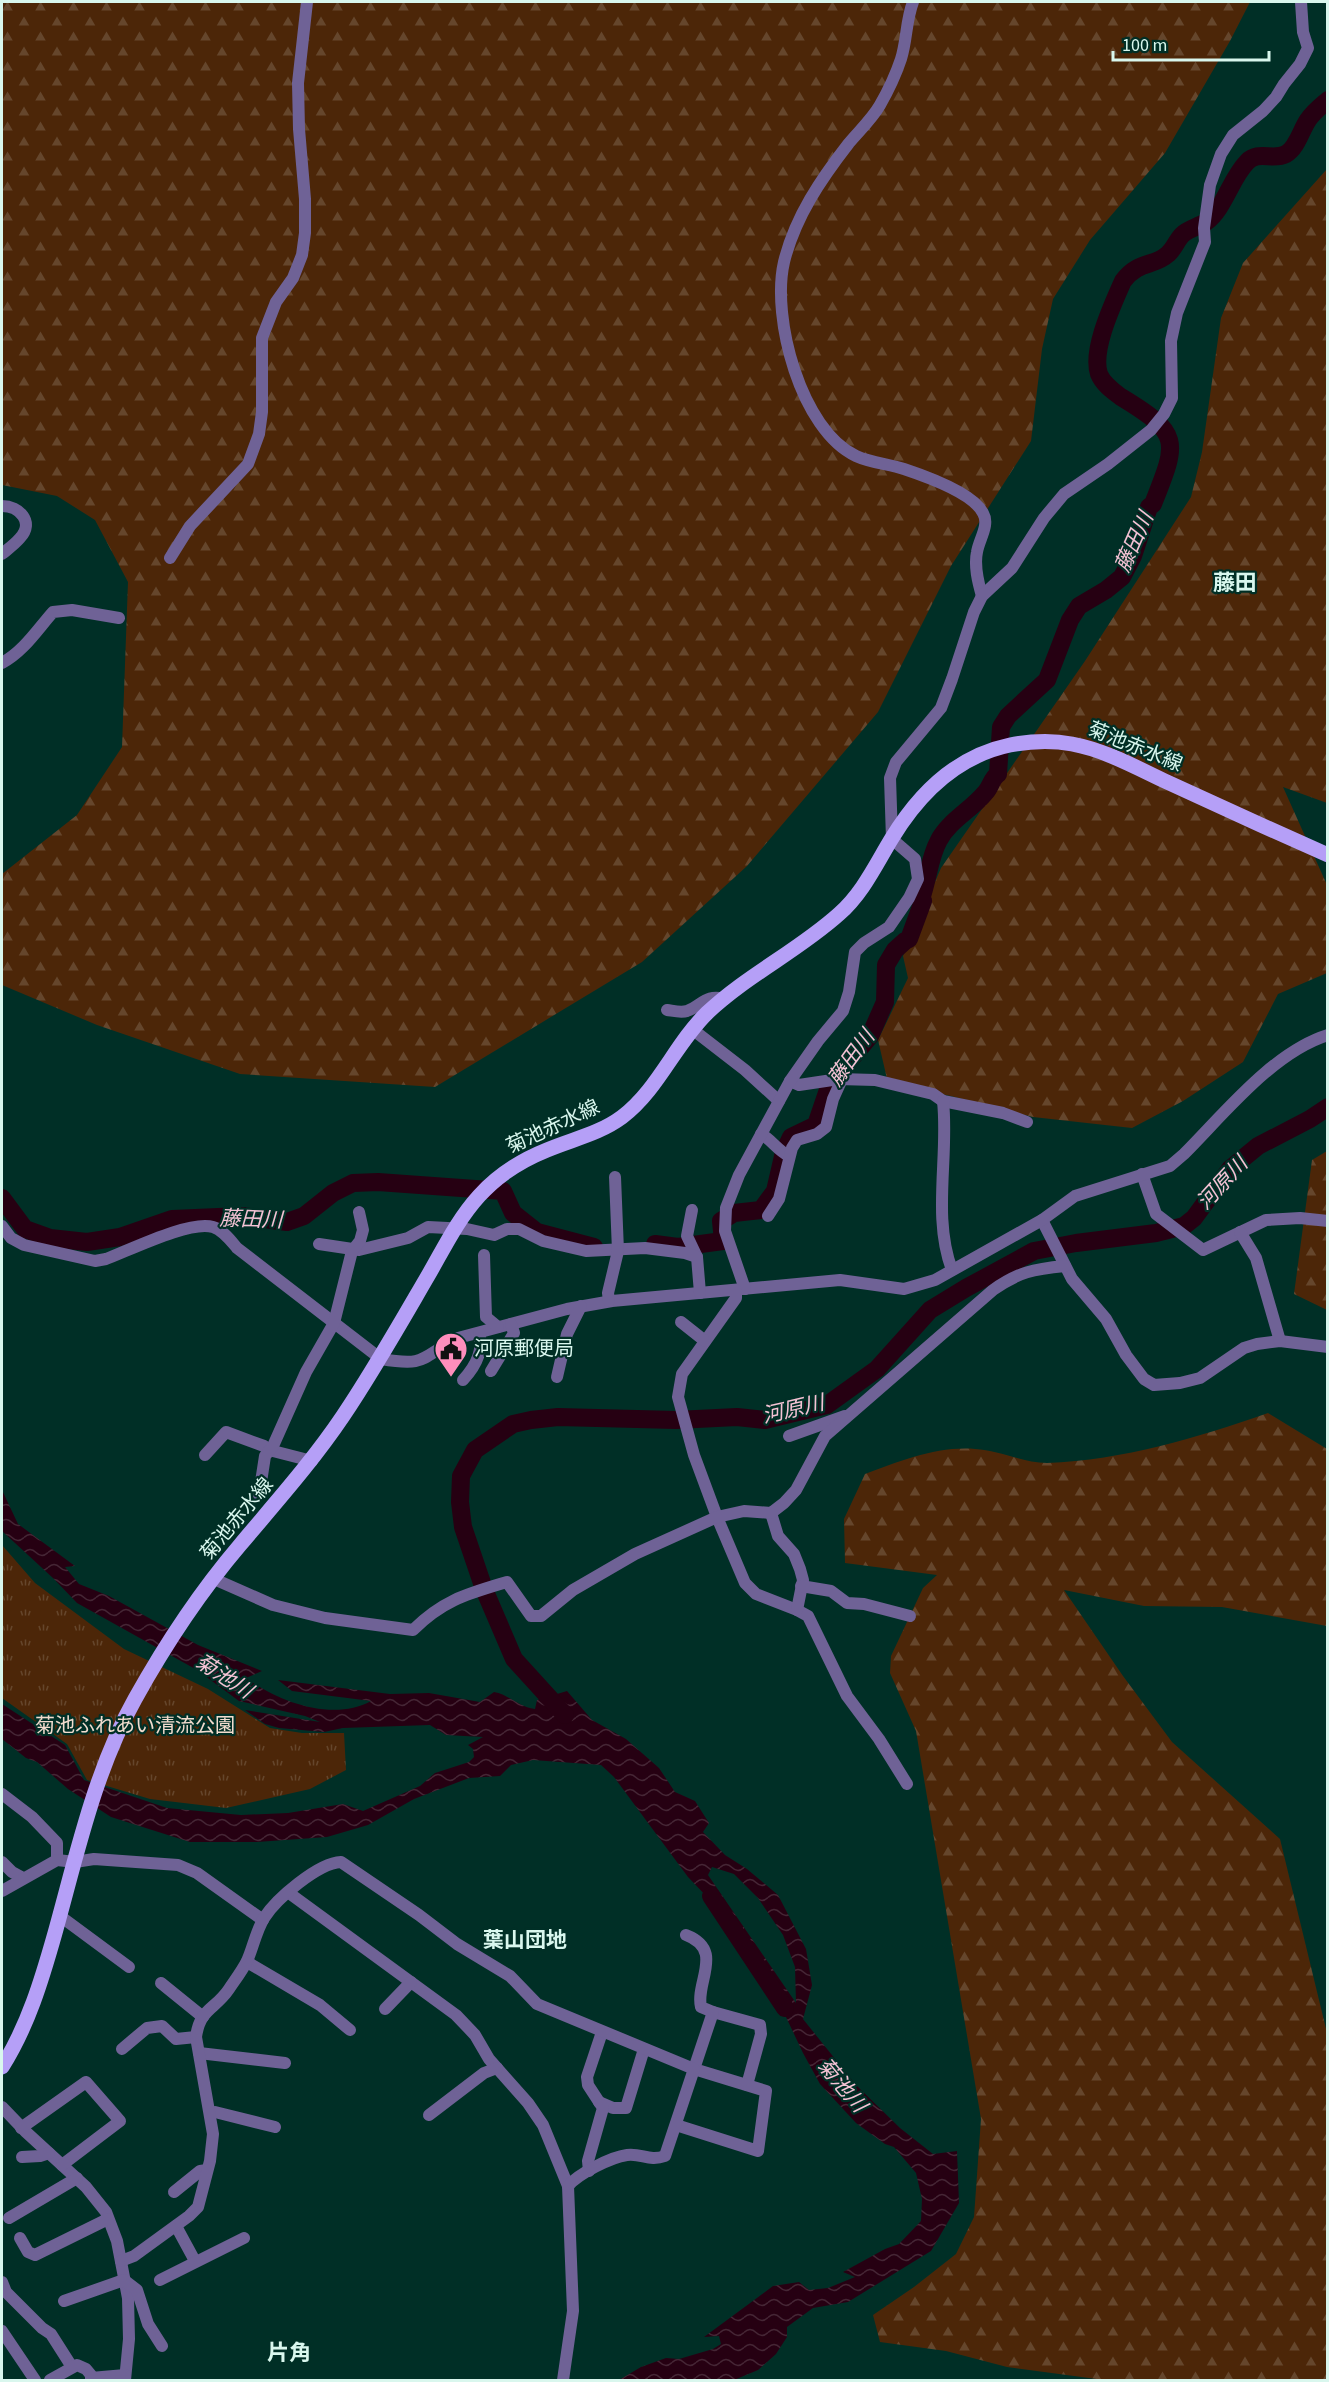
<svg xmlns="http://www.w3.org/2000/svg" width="1329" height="2382" font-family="'Source Sans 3','Noto Sans JP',sans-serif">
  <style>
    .forest { fill: url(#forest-firs) }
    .park { fill: url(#park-tufts) }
    .water { fill: url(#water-waves); fill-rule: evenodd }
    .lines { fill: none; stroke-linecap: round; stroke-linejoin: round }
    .river { stroke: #260012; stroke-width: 18 }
    .minor { stroke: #6f6296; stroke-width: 12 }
    .major { stroke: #b59ff7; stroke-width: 15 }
    .labels { text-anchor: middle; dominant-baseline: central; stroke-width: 4.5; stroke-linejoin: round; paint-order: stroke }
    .street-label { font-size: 20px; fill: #d9f7ee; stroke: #002f26 }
    .poi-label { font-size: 20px; fill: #d9f7ee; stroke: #002f26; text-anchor: start }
    .park-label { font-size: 20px; fill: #f2dcce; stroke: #002f26 }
    .water-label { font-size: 21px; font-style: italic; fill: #f5c3d5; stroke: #002f26 }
    .neighbourhood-label { font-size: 21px; font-weight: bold; fill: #d9f7ee; stroke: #002f26 }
    .quarter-label { font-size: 22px; font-weight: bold; fill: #d9f7ee; stroke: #002f26 }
  </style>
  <defs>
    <pattern id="forest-firs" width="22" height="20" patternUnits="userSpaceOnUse" patternTransform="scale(1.5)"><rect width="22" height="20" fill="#4c2608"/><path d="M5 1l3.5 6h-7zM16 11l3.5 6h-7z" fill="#65462c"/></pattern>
    <pattern id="park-tufts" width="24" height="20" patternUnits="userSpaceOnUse" patternTransform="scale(1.5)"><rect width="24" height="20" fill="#4c2608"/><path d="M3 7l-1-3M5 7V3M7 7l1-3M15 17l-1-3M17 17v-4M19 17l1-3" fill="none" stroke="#65462c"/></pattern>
    <pattern id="water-waves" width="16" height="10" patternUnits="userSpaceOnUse" patternTransform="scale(1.5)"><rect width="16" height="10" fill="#260012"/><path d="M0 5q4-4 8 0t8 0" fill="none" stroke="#452635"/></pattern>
  </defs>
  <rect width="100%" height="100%" fill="#002f26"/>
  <g class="forest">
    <path d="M2,2H1250L1230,41L1165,153L1090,240L1053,299L1042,349L1031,441L951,566L878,712L747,866L642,962L435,1087L240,1074L97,1025L2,985V874L77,815L122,747L128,582L95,520L57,496L2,485Z"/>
    <path d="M1327,169V803L1283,787L1327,885V973L1278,994L1243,1062L1183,1101L1132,1128L1033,1117L951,1096L888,1083L878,1040L908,978L903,956L941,868L1085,661L1191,497L1202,452L1221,318L1243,263Z"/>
    <path d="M1327,1151V1310L1294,1294L1312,1160Z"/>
    <path d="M1268,1413L1327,1449V1626L1222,1607L1144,1606L1064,1590L1123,1676L1172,1742L1280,1839L1327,2033V2380H1104L1007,2367L946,2351L880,2342L873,2315L914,2287L956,2254L974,2217L981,2119L916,1731L890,1673L891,1656L923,1588L937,1575L845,1563L844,1519L865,1474C900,1461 937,1446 975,1449C999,1450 1023,1463 1047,1463C1124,1460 1196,1438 1268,1413Z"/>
  </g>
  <path class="park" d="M2,1545L35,1583L124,1649L208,1689L270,1728L302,1733H344L346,1770L310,1789L226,1808L150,1799L87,1780L67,1744L2,1698Z"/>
  <path class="water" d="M2,1490L18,1524L75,1566L65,1567L79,1584L109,1596L198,1645L262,1671L246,1678C279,1702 333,1722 371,1701L292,1691L278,1680L390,1694L429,1693L480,1702L494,1692C510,1695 518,1707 535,1709L537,1700L567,1691L592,1720L626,1739L659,1768L675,1792L695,1801L709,1823L703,1832L725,1855L747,1869L778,1895L806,1949L812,1985L803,2019L856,2085L900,2128L933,2154L957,2151L959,2203L931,2251L848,2302L813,2308L787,2327V2337L776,2354L758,2370L734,2380H619L641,2367L666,2358L679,2359L713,2349L721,2344L719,2336L704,2337L773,2286L799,2282L809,2290L828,2288L855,2277L843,2272L885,2249L899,2244L921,2221L922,2199L916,2173L894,2147L885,2144L856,2123L820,2084L803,2053L751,1943L688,1877L614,1777L601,1765L533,1760L511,1765L500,1776L469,1778L414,1799L368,1825L327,1837L257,1842H190L111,1817L68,1789L37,1762L26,1758L2,1739V1704L65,1745L84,1780L167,1808L241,1815L288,1813L343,1804L363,1811L420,1786L435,1773L469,1762L474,1757L473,1749L468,1745L483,1737L446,1735L430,1725L343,1728L324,1732L279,1728L265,1724L245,1710L320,1722L305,1716L239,1701L197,1670L77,1603L54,1579L2,1531ZM712,1867L734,1874L758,1898L783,1935L795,1967L796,2003L708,1875Z"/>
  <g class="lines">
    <g class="river">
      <path d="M2,1198L25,1229L50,1238L87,1242L120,1237L172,1219L242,1216L287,1222L304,1216L333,1193L353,1183L378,1182L503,1191L513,1213L537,1232L594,1247"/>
      <path d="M655,1244L678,1247L723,1241L721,1221L734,1213L761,1210L775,1191L784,1152L791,1137L816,1125L830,1084L870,1036L885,1002L886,965L895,950L905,941L909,939L923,901L921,899C928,880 929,858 939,840C949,821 971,810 985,793C991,787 991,779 998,774L1001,727L1008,716L1047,680L1070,620L1079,606L1106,590L1122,577L1133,556L1149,507L1153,504C1178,441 1182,434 1121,397C1113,391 1103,384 1099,374C1091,350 1113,304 1123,281C1139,260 1154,267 1168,254C1174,249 1177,240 1182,235C1188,229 1198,227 1206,222C1224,209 1231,178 1247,162C1258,150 1273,161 1286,154C1297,148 1301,130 1308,120C1313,112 1321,106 1328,100"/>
      <path d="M565,1715L514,1659L484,1589L463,1527L460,1502L461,1476L475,1450L513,1424L531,1420L558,1417L676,1420L737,1417L765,1420L827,1405L877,1369L930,1310L966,1288L1034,1251L1076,1243L1156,1233L1184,1226L1194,1218L1230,1169L1258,1146L1310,1119L1328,1107"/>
      <path d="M711,1896L785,2008"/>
    </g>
    <g class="minor">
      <path d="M913,2C906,20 907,40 901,59C896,74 888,91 880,105C872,119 859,131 849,143C821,179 795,217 784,262C771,318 801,430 856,456C871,463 889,464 904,469C925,476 973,493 983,513C990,525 979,539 977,552C974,566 978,582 982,596"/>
      <path d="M2,506C19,506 35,522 20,538C15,544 8,549 2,554"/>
      <path d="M170,558L190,526L248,464L259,434L262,412V338L276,302L293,278L302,255L305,233V199L299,129L298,83L307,2"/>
      <path d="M2,663C24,651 37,630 53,612L72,610L119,618"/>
      <path d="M667,1010C674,1011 681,1013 687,1011C703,1005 705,994 725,999"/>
      <path d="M692,1029L745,1070L779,1101"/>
      <path d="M790,1081L799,1085L839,1079L875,1080L933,1094L943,1101L1003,1113L1027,1122"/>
      <path d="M943,1101C949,1156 932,1217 952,1270"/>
      <path d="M761,1134C772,1140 777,1150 789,1156"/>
      <path d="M1142,1174L1156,1214L1203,1250L1266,1220L1300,1218L1328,1221"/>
      <path d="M692,1210L687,1236L697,1257"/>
      <path d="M768,1216L779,1199L792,1148L797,1140L817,1134L826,1127L833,1099L842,1079"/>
      <path d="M1042,1220L1072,1279L1106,1319L1126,1355L1144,1379L1154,1385L1180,1383L1200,1378L1244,1348L1257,1344L1280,1341L1328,1347"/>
      <path d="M2,1226L11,1238L24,1245L95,1261L106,1259C130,1250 190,1220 213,1227C223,1230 231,1241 237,1248L381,1359C429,1367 420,1357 458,1338L567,1309L612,1301L840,1280L904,1289L935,1280L1042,1220L1075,1196L1170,1166L1184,1154C1224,1114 1273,1052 1328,1035"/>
      <path d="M1240,1232L1256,1258L1280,1341"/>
      <path d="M319,1244L359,1250L408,1238L428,1227L467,1229L494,1235L507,1229H519L543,1241L586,1251L645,1248L685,1253L697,1257L700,1293"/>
      <path d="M484,1255L486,1317L498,1327"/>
      <path d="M745,1289L725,1231L726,1208L739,1175L790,1081L818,1041L843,1011L849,992L855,952L864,943L889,927L909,898L918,879L915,859L892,839L890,778L896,762L941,708L952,679L974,612L982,596L1012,568L1044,518L1064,494L1108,464L1151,430L1164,414L1172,398L1171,341L1177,313L1205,242L1204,228L1210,185L1221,154L1233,135L1263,111L1276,97L1284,84L1300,64L1308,48L1303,32L1301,2"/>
      <path d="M736,1290V1298L682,1374L678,1397L694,1455L717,1517L745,1583L756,1594L797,1610L808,1616L847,1696L879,1739L907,1784"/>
      <path d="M609,1301L608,1293L618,1251L615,1177"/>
      <path d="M681,1322L705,1341"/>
      <path d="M491,1371L514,1333L511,1324"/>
      <path d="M557,1377L567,1334L581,1306"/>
      <path d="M463,1380C475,1367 484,1350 479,1333"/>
      <path d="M789,1436L845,1416"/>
      <path d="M205,1455L226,1432L264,1446L269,1450L312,1461"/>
      <path d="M259,1495L265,1456L273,1446L306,1372L334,1323L352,1251L360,1241L363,1230L359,1212"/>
      <path d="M771,1513L778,1536L794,1554L800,1569L803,1580L797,1610"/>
      <path d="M214,1579L273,1605L325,1618L413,1630C443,1600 467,1594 507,1582L531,1616H541L573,1590L635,1554L717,1517L744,1511L771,1513L784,1503L796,1490L825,1436L993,1290C1018,1272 1034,1269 1065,1266"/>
      <path d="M801,1586L831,1591L847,1603L864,1604L910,1616"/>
      <path d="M2,1794L32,1817L57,1843V1860"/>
      <path d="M2,1862L12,1872L23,1878"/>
      <path d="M2,1891L57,1860L75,1862L94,1859L178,1865L197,1873L263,1920"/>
      <path d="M289,1893L456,2015L475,2035L489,2059L528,2103L543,2125L568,2186L573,2311L563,2380"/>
      <path d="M60,1916L129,1967"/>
      <path d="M247,1962L320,2005L350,2030"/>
      <path d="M161,1983L203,2017"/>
      <path d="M385,2009L411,1982"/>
      <path d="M713,2012L760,2025L761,2034L747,2085"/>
      <path d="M122,2049L147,2028L162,2026L176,2039L196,2037"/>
      <path d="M199,2053L285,2063"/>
      <path d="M599,2102L613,2108H626L644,2049"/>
      <path d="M2,2107L26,2132L86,2187L106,2212L117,2241L128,2298L129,2339L125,2380"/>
      <path d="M210,2114L215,2112L275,2127"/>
      <path d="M429,2115L484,2073L497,2068"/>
      <path d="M676,2125L758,2151L766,2091L694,2069L713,2012L701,2007C695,1982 725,1950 686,1935"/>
      <path d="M21,2128L86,2082L120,2121L62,2165"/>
      <path d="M22,2157L40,2156L49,2153"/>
      <path d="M589,2171L588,2161L603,2108L588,2085L587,2077L602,2032"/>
      <path d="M174,2192L200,2171L207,2170"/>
      <path d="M9,2218L77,2178"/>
      <path d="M176,2226L195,2261"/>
      <path d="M20,2238L28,2252L35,2255L108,2219"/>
      <path d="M121,2261L134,2256L189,2216L198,2207L210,2161L213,2134L196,2037C200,2008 215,2010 229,1989C235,1980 242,1971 247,1961C253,1948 256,1931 264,1918C276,1899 318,1863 341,1862L419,1915L457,1944L510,1976L537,2004L694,2069L665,2156C649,2162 642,2153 627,2155C611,2157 578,2174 568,2186"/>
      <path d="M160,2280L244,2238"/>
      <path d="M2,2282L6,2292L42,2328L51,2334L72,2367"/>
      <path d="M64,2301L124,2280L137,2290L148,2324L162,2346"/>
      <path d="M2,2331L35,2380"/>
      <path d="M91,2378L125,2375"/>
      <path d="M50,2380L77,2365L86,2369L91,2375V2380"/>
    </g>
    <path class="major" d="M2,2067C28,2026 42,1979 55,1933C77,1854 95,1770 135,1699C165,1645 200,1592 240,1545C276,1502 312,1462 343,1416C374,1370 401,1322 429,1274C444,1248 458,1219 479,1196C497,1176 522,1160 547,1150C573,1139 599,1134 622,1117C658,1090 675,1044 707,1013C747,975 798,951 839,914C863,893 876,864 892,838C920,792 957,756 1010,745C1031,741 1051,740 1072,744C1105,750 1137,768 1167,782C1221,807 1274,831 1328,855"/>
  </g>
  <defs>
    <g id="civic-pin" transform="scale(1.725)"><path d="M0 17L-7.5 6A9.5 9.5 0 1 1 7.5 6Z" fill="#fe8ebc" stroke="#002f26"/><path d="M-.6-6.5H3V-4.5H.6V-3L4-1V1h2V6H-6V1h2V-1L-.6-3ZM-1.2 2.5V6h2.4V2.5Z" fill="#111"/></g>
  </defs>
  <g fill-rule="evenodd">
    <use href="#civic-pin" x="451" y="1349"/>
  </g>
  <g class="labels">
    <g class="street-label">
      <text transform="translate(1135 747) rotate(22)">菊池赤水線</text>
      <text transform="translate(553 1127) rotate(-25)">菊池赤水線</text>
      <text transform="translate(237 1519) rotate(-50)">菊池赤水線</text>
    </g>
    <g class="poi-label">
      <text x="474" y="1349">河原郵便局</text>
    </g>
    <g class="park-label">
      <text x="135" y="1726">菊池ふれあい清流公園</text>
    </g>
    <g class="water-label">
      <text transform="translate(1134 542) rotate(-66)">藤田川</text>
      <text transform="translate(851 1058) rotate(-54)">藤田川</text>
      <text transform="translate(1222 1183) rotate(-47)">河原川</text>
      <text transform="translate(251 1219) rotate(2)">藤田川</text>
      <text transform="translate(793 1409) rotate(-13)">河原川</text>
      <text transform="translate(224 1676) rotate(33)">菊池川</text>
      <text transform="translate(842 2085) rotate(50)">菊池川</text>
    </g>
    <g class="neighbourhood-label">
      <text x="525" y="1940">葉山団地</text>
    </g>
    <g class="quarter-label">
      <text x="1235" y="583">藤田</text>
      <text x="289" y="2353">片角</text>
    </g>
  </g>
  <rect width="1329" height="2382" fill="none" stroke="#d9f7ee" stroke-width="6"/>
  <path d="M1113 51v9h156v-9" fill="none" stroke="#d9f7ee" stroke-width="3"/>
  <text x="1122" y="51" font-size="18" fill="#d9f7ee" stroke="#002f26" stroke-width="4.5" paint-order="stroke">100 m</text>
</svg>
